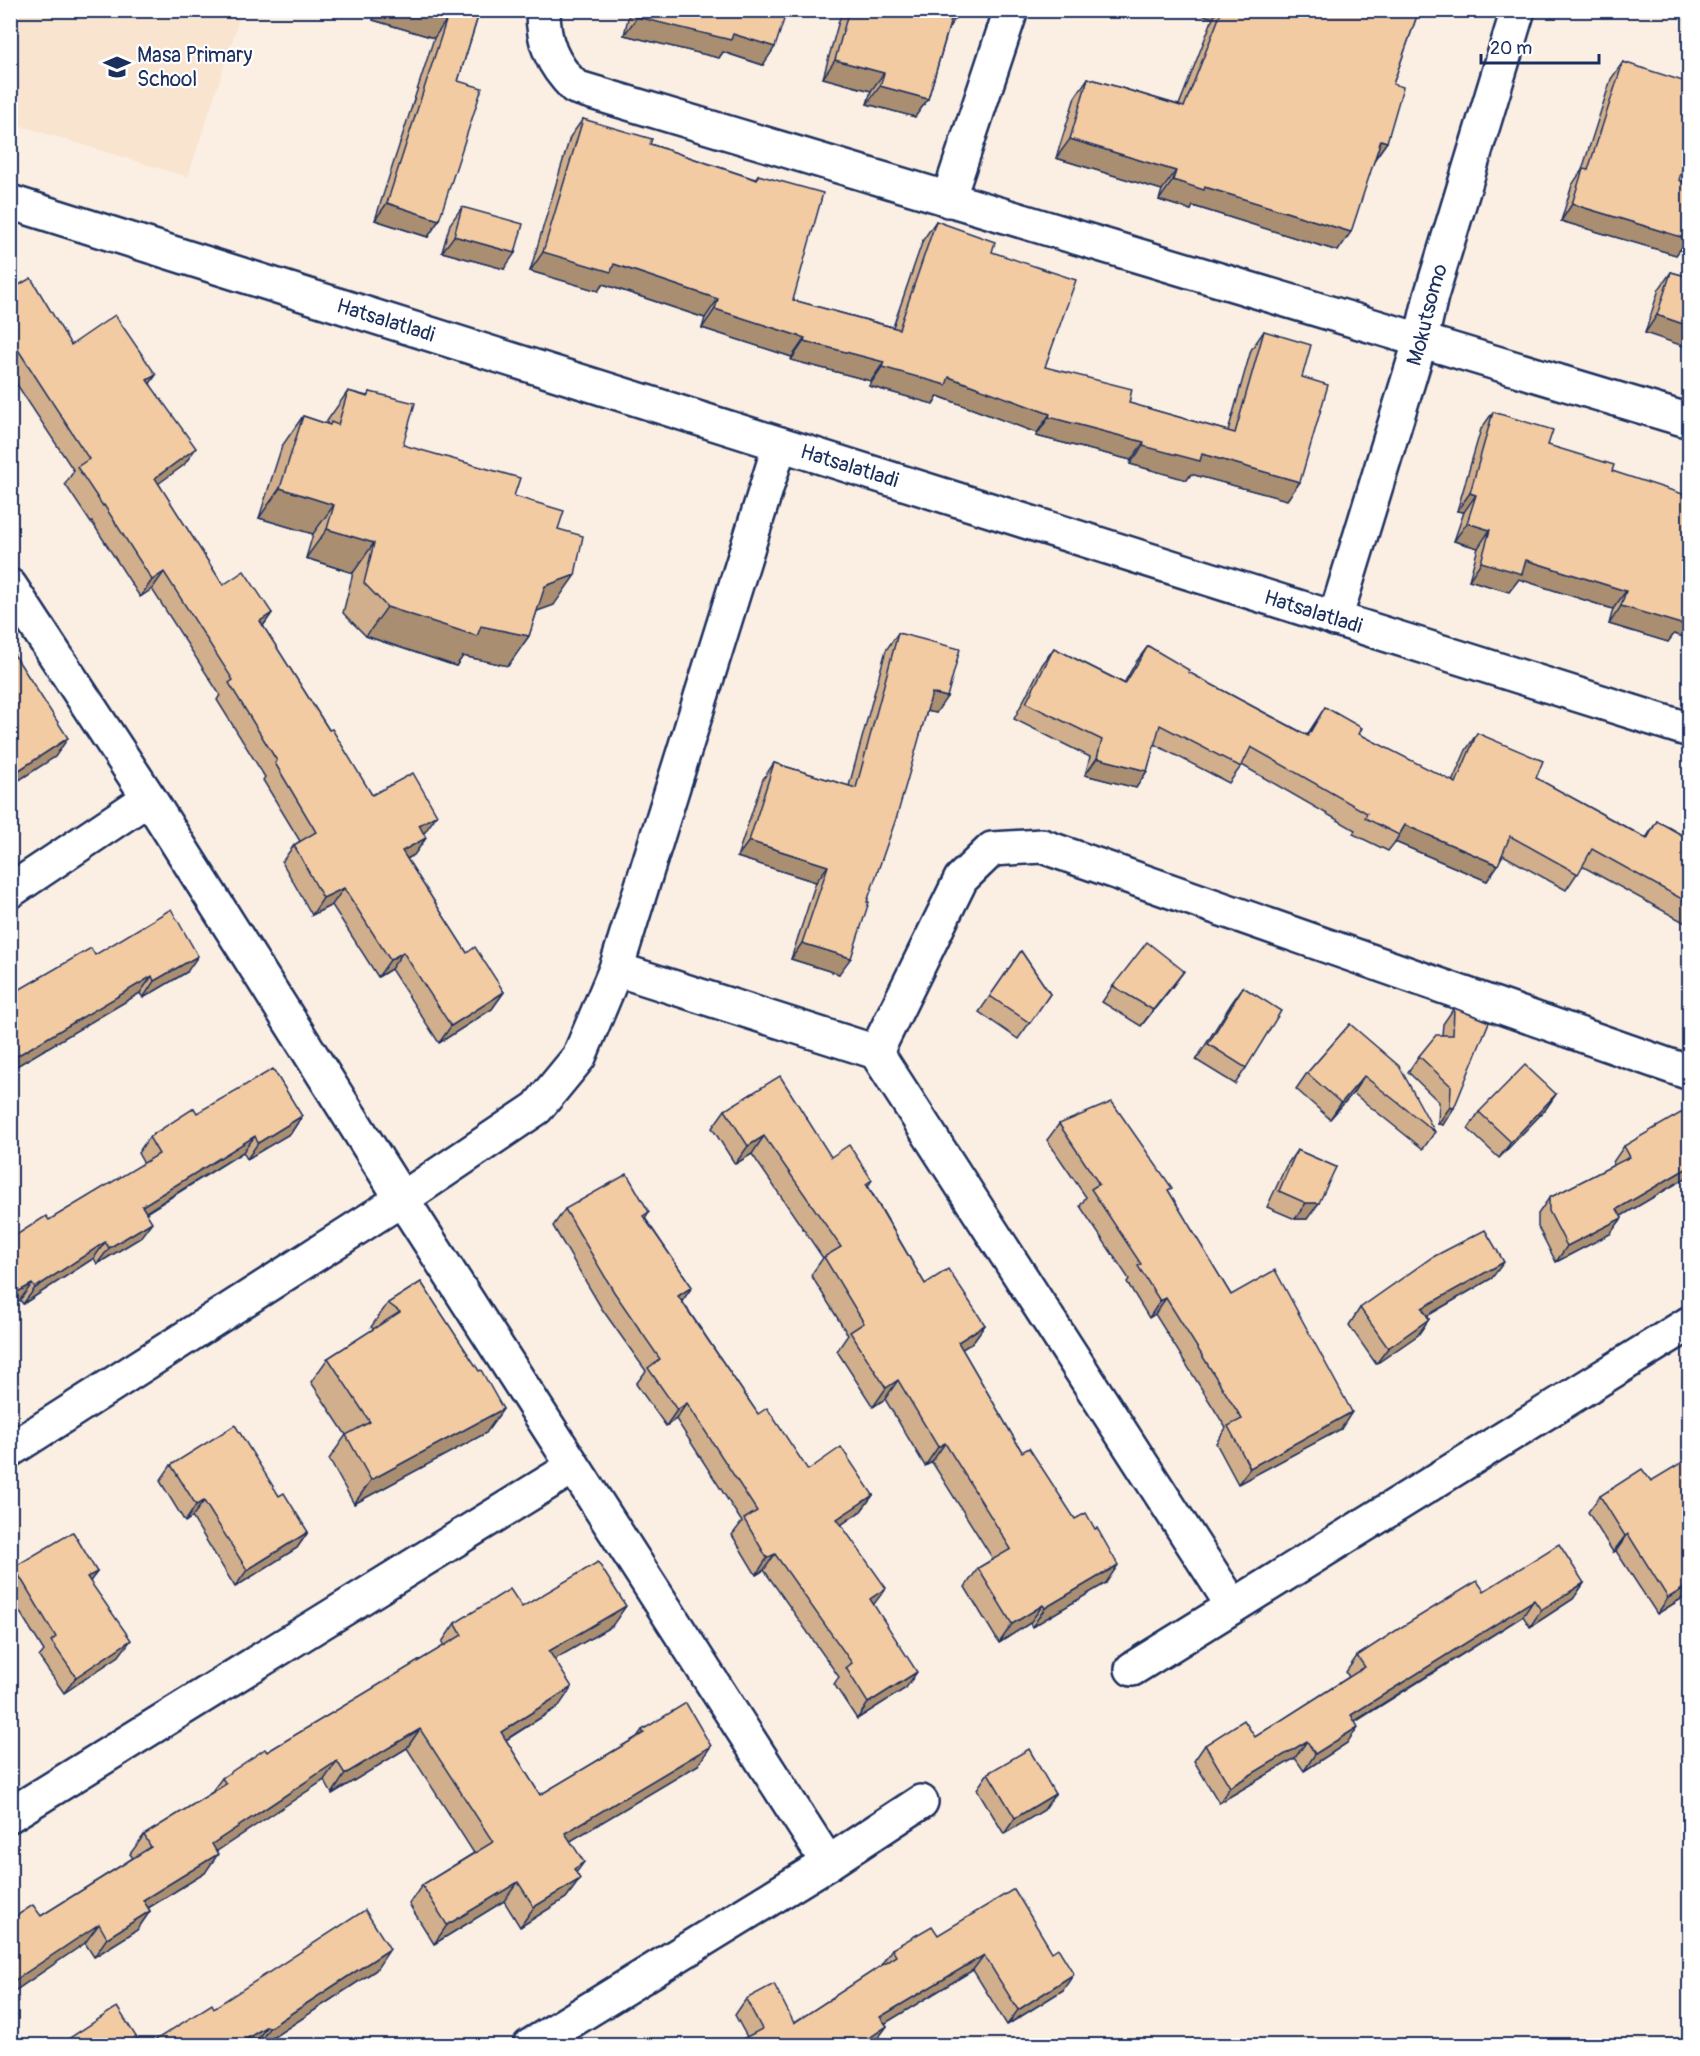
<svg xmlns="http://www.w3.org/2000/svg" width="1700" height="2056" font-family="Pangolin,sans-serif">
<rect width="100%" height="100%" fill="#fbefe3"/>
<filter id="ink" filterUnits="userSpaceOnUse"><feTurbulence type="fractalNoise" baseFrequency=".0167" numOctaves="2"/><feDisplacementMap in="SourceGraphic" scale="12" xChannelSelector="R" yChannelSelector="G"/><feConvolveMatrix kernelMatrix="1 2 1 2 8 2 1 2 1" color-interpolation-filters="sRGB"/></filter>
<g filter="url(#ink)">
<polygon fill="#f9e4d0" points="10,11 242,11 188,177 11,123"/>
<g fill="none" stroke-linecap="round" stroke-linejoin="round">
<defs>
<g id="minor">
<path d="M543,10C543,43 552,64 575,87C946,200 1319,308 1690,421"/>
<polyline points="948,200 1011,10"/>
<polyline points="10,586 149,798 402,1199 828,1863"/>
<path id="s1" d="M1335,619L1421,339L1431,296L1518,10"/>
<polyline points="10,891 149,798"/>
<polyline points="616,969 876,1052 1233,1606"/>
<polyline points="876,1052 961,879 992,849 1042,846 1690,1073"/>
<polyline points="10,1450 402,1199 537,1108 579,1057 616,969 780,444"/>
<polyline points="1132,1669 1690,1323"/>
<polyline points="10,1815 573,1467"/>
<polyline points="530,2046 828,1863 921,1802"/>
</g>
<g id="tertiary">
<path id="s2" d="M10,202L1690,730"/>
</g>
</defs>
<use href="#minor" stroke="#1b2f5e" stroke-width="38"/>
<use href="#tertiary" stroke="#1b2f5e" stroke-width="38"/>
<use href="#minor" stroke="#fff" stroke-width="33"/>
<use href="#tertiary" stroke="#fff" stroke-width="33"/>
</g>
<g fill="#d1af8c" stroke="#1b2f5e" stroke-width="1.5">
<polygon points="363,10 480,10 458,81 439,220 428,237 375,220 434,38 373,20 375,14"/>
<polygon points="630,10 787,10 763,65 723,52 719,58 624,35"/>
<polygon points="842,10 958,10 956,17 949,27 928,99 915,117 867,104 871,91 823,78"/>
<polygon points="1185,10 1419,10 1393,84 1387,142 1375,159 1338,251 1193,206 1191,210 1159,200 1162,190 1056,158 1075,97 1088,78 1179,105 1213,18"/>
<polygon points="1623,62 1679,180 1688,239 1676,255 1561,221 1572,185 1582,170 1611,79"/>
<polygon points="583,119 650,144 755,179 758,175 793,300 893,327 923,240 936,221 992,252 1045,367 1129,403 1228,431 1251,350 1264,331 1302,377 1300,482 1287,500 1191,474 1187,480 1130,464 1131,460 1036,436 1037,433 938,396 933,404 869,386 871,381 791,360 792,357 702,328 705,318 603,284 598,291 530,271 570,137"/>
<polygon points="462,207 504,269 442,252 450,224"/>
<polygon points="1671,272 1689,277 1645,333 1659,289"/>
<polygon points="10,290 71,345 150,383 184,465 158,483 223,585 272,613 263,626 329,730 372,795 425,832 423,833 426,838 414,855 407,859 467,953 504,992 492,1009 439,1043 391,969 378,977 332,905 312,915 282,862 294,845 300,841 263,780 265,777 217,700 220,695 152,589 140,597 92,522 91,523 65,484 74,471 10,374"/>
<polygon points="348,391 367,396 370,392 403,445 514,496 558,529 554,605 537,611 529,636 508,666 463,656 456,666 366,636 343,613 353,573 306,558 313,534 259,518 282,446 303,416 327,424 327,421"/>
<polygon points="1493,412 1548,445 1612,471 1687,503 1674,634 1668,642 1609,624 1613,609 1519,579 1509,592 1469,580 1478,548 1454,541 1464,512 1457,511 1481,429"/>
<polygon points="898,633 936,713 927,711 839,974 791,959 816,882 737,857 763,779 774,763 849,786 886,650"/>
<polygon points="1148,646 1188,672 1307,735 1325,707 1359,734 1452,782 1466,750 1477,733 1536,778 1646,838 1657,821 1689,839 1689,925 1582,866 1566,890 1503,855 1487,881 1395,842 1388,851 1353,834 1355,830 1242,765 1229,783 1154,744 1147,771 1136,788 1085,775 1090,757 1014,719 1042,665 1054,648 1124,683 1136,662"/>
<polygon points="1021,951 1050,994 1018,1039 979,1012"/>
<polygon points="95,955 187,972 143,998 140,993 10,1070 10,995"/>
<polygon points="1184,971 1172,987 1141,1026 1102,1002 1113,986"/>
<polygon points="1243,987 1246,1068 1235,1084 1196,1060 1231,1004"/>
<polygon points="1454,1008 1489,1022 1443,1125 1438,1124 1439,1102 1408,1072 1419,1056 1442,1035 1443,1024"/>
<polygon points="1350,1024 1435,1132 1423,1149 1353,1093 1330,1119 1296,1089 1307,1073"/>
<polygon points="1556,1094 1545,1110 1499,1158 1468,1129 1479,1112"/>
<polygon points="725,1110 831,1157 872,1180 868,1186 925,1284 985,1325 972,1343 962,1349 1022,1452 1106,1583 1032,1627 1030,1623 999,1643 965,1587 978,1568 993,1559 932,1462 925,1466 885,1399 873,1407 837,1351 848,1335 811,1275 823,1258 752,1154 735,1164 712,1128"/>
<polygon points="197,1113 302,1116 291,1133 247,1159 243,1152 146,1213 140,1238 97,1264 94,1258 23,1304 20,1300 49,1220 144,1164 138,1153 149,1137"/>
<polygon points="1689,1121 1689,1176 1621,1216 1622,1218 1610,1234 1556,1262 1538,1227 1538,1214 1549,1198 1614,1165 1613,1162 1624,1146"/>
<polygon points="1059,1124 1169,1192 1231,1295 1341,1429 1238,1484 1216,1443 1226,1428 1155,1314 1149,1318 1127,1282 1129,1279 1080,1206 1086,1197 1047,1140"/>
<polygon points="1297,1150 1336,1167 1307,1219 1295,1219 1267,1207 1286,1166"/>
<polygon points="565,1209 649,1212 645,1218 692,1287 682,1301 758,1414 808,1470 873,1495 861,1511 841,1525 906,1688 857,1719 834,1684 839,1677 764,1570 756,1575 732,1535 742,1522 676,1419 666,1426 636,1384 646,1371 602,1309 553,1226"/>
<polygon points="1492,1278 1427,1316 1429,1319 1418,1335 1376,1364 1349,1325 1360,1308"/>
<polygon points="421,1282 503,1409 486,1433 354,1504 329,1459 346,1435 311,1382 328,1358 374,1329 371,1327 388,1303"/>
<polygon points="171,1465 279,1496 308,1532 297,1548 235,1587 192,1517 185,1522 160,1481"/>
<polygon points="1651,1481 1688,1529 1689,1594 1657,1614 1616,1551 1613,1552 1588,1512 1600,1496"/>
<polygon points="14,1567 97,1572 90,1581 119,1656 64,1693 39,1657 44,1651 10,1596 10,1572"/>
<polygon points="1584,1583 1573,1599 1530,1627 1523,1616 1355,1722 1347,1743 1304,1771 1295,1758 1219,1803 1194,1761 1205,1745 1255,1737 1349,1677 1346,1672 1357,1656 1484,1591"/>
<polygon points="522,1607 612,1626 554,1659 559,1706 506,1740 540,1795 637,1737 642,1730 698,1765 570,1841 576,1873 580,1879 566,1898 520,1927 504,1901 434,1944 409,1904 422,1885 474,1853 407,1748 332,1794 324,1780 216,1851 205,1873 148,1908 150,1911 137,1930 94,1957 85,1943 10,1994 10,1920 41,1916 133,1858 130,1854 144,1835 210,1794 222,1778 267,1752 444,1646 442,1642 455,1623"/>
<polygon points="988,1773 1055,1794 1044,1810 1004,1834 977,1789"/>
<polygon points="938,1935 1063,1990 1007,2025 973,1970 885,2023 887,2026 875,2042 870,2046 734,2046 737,2042 747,2037 735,2015 746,1999 794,2023 881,1966 881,1965 892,1949"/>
<polygon points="376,1970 260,2046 146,2046 214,2008"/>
</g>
<g fill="#aa8e72" stroke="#1b2f5e" stroke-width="1.5">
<polygon points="363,10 377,10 375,14"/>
<polygon points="379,10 409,10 446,21 434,38 373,20"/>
<polygon points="1185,10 1219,10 1213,18"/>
<polygon points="952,16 956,17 944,35"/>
<polygon points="637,17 733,34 775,47 763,65 723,52 719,58 624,35"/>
<polygon points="835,60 884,73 871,91 823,78"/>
<polygon points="880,86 928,99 915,117 867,104"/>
<polygon points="1070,139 1176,171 1162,190 1056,158"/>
<polygon points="1381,140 1387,142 1373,161"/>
<polygon points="1173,180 1205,187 1351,232 1338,251 1193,206 1191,210 1159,200"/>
<polygon points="387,203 439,220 428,237 375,220"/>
<polygon points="1572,204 1688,239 1676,255 1561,221"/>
<polygon points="454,236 515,253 504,269 442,252"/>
<polygon points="543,252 614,264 718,299 705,318 603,284 598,291 530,271"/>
<polygon points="715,309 805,338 792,357 702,328"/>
<polygon points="1657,315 1689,326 1689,348 1645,333"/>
<polygon points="804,341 884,362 871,381 791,360"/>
<polygon points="882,367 949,377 1050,414 1037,433 938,396 933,404 869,386"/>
<polygon points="156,375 144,392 147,380"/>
<polygon points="1049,417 1144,442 1131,460 1036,436"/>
<polygon points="1143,446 1202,454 1300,482 1287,500 1191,474 1187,480 1130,464"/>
<polygon points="196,448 184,465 143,495 155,478"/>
<polygon points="280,488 334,505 313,534 259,518"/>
<polygon points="1470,493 1476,495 1464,512 1457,511"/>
<polygon points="1467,523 1490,530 1478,548 1454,541"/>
<polygon points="327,529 374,543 353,573 306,558"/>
<polygon points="1526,560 1626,591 1613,609 1519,579 1509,592 1469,580 1481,562"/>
<polygon points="164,572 152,589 140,597 152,580"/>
<polygon points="575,575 554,605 524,616 545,586"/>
<polygon points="1621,606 1684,615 1689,617 1689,639 1674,634 1668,642 1609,624"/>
<polygon points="387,607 481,626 529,636 508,666 463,656 456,666 366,636"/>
<polygon points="272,613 260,630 260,621"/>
<polygon points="932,693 947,697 936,713 921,710"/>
<polygon points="68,738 55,757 10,786 10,776"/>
<polygon points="1097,758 1147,771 1136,788 1085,775"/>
<polygon points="437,815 425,832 407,842 419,825"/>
<polygon points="1405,825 1498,865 1487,881 1395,842"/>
<polygon points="426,838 414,855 390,868 402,851"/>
<polygon points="749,841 828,866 816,882 737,857"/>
<polygon points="344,888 332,905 312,915 323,898"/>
<polygon points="802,943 851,958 839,974 791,959"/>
<polygon points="403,952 391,969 378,977 390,960"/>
<polygon points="198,956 187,972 143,998 154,981"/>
<polygon points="1184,971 1172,987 1141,1026 1153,1010"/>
<polygon points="152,976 140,993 10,1070 10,1060"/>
<polygon points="504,992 492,1009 439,1043 451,1026"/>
<polygon points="1364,1076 1353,1093 1330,1119 1341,1103"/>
<polygon points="1556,1094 1545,1110 1499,1158 1511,1142"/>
<polygon points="1450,1107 1454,1108 1443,1125 1438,1124"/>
<polygon points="302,1116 291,1133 247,1159 258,1143"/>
<polygon points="255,1136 243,1152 130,1222 142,1206"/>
<polygon points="764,1136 752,1154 735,1164 748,1146"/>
<polygon points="1689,1167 1689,1176 1606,1225 1617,1209"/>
<polygon points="1306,1203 1319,1203 1307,1219 1295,1219"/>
<polygon points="1622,1218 1610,1234 1556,1262 1567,1246"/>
<polygon points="152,1222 140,1238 97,1264 109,1248"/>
<polygon points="105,1242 94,1258 23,1304 35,1288"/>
<polygon points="1504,1262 1492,1278 1411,1325 1422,1308"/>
<polygon points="32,1284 20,1300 10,1306 10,1296"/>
<polygon points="692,1287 681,1303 678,1296"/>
<polygon points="1166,1298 1155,1314 1149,1318 1160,1301"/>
<polygon points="1429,1319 1418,1335 1376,1364 1388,1348"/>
<polygon points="985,1325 972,1343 945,1360 958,1342"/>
<polygon points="898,1380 885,1399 873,1407 886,1388"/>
<polygon points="687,1403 676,1419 666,1426 677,1410"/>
<polygon points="503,1409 486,1433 354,1504 371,1480"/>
<polygon points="1352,1412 1341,1429 1238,1484 1250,1468"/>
<polygon points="945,1443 932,1462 925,1466 938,1447"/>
<polygon points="873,1495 861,1511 826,1535 837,1519"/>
<polygon points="204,1501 192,1517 185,1522 196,1505"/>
<polygon points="1689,1519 1689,1528 1673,1539 1684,1522"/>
<polygon points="308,1532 297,1548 235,1587 247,1570"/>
<polygon points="1628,1534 1616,1551 1613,1552 1625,1536"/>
<polygon points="775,1554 764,1570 756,1575 767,1558"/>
<polygon points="1118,1565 1106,1583 1032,1627 1045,1608"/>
<polygon points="97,1572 85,1588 87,1577"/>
<polygon points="1584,1583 1573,1599 1530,1627 1541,1610"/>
<polygon points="1689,1585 1689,1594 1657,1614 1668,1598"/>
<polygon points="886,1588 874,1604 858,1615 870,1599"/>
<polygon points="1534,1600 1523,1616 1339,1731 1351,1715"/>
<polygon points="1043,1605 1030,1623 999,1643 1012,1624"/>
<polygon points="626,1606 612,1626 536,1670 549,1651"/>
<polygon points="131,1640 119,1656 64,1693 76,1677"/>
<polygon points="917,1672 906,1688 857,1719 868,1703"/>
<polygon points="572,1687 559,1706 488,1751 501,1732"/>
<polygon points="1358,1727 1347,1743 1304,1771 1315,1754"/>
<polygon points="420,1729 407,1748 332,1794 345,1774"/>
<polygon points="1307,1741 1295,1758 1219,1803 1230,1787"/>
<polygon points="711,1746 698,1765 552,1852 565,1833"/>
<polygon points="337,1761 324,1780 199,1863 212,1844"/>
<polygon points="1055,1794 1044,1810 1004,1834 1015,1818"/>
<polygon points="218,1854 205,1873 130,1919 143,1900"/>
<polygon points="584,1862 570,1881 574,1869"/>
<polygon points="580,1879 566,1898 520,1927 534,1907"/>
<polygon points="518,1882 504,1901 434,1944 447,1925"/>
<polygon points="150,1911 137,1930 94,1957 107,1938"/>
<polygon points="99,1924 85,1943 10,1994 10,1987 15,1980"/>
<polygon points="390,1949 376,1970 260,2046 257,2046 269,2028"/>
<polygon points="984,1955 973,1970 869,2033 880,2017"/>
<polygon points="1074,1974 1063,1990 1007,2025 1018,2010"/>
<polygon points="267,2026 253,2046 235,2046"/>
<polygon points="887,2026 875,2042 870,2046 857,2046"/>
</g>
<g fill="#f3cba3" stroke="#1b2f5e" stroke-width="1.5">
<polygon points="409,10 480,10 458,81 482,88 439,220 387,203 446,21"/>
<polygon points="639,10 787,10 775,47 733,34 731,40 637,17"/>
<polygon points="849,10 958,10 956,17 952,16 928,99 880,86 884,73 835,60"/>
<polygon points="1222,10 1419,10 1393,84 1403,87 1387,142 1381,140 1351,232 1205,187 1204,190 1173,180 1176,171 1070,139 1088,78 1184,107"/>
<polygon points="1623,62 1689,83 1689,148 1679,180 1689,184 1689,232 1688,239 1572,204 1583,169 1588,170"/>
<polygon points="583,119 652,139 650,144 757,180 758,175 823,193 793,300 899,329 936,221 995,242 992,252 1076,280 1045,367 1132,389 1129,403 1235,433 1264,331 1311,345 1302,377 1328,385 1300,482 1202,454 1200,461 1143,446 1144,442 1049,417 1050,414 949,377 946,385 882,367 884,362 804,341 805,338 715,309 718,299 614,264 611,272 543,252"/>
<polygon points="462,207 523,224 515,253 454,236"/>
<polygon points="1671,272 1689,277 1689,326 1657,315"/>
<polygon points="31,278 71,345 115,315 156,375 147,380 196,448 155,478 223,585 244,571 272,613 260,621 329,730 332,729 372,795 413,773 437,815 419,825 426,838 402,851 467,953 475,947 504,992 451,1026 403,952 390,960 344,888 323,898 294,845 316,832 275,763 277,761 229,683 233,680 164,572 152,580 104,505 103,506 77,467 89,459 13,342 10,343 10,290"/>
<polygon points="348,391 368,397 370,392 415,403 403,445 520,478 514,496 564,511 558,529 583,536 575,575 545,586 529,636 481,626 477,636 387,607 364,583 374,543 327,529 334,505 280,488 303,416 330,425 331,422 338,425"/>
<polygon points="1493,412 1553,430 1548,445 1614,465 1612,471 1689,496 1687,503 1689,504 1689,617 1684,615 1681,624 1621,606 1626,591 1526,560 1522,574 1481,562 1490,530 1467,523 1476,495 1470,493"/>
<polygon points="898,633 960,649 947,697 932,693 897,816 867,902 869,902 851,958 802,943 828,866 749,841 774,763 856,788"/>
<polygon points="1148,646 1189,670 1188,672 1308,736 1325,707 1362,728 1359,734 1456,783 1477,733 1543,761 1536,778 1647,839 1657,821 1689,839 1689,903 1592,849 1578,874 1510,836 1498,865 1405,825 1399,835 1365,818 1367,813 1251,747 1241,767 1160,725 1147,771 1097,758 1102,740 1026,703 1054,648 1125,684"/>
<polygon points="10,648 68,738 10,776"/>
<polygon points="171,909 198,956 154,981 152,976 10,1060 10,995 91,948 95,955"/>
<polygon points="1147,942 1184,971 1153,1010 1113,986"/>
<polygon points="1021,951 1050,994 1030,1023 990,996"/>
<polygon points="1243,987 1281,1011 1246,1068 1208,1044"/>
<polygon points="1454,1008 1489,1022 1454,1108 1450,1107 1451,1086 1419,1056 1436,1035 1453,1035"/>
<polygon points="1350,1024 1399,1066 1435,1132 1364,1076 1341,1103 1307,1073"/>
<polygon points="1525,1065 1556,1094 1511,1142 1479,1112"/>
<polygon points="273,1069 302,1116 258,1143 255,1136 142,1206 152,1222 109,1248 105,1242 35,1288 32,1284 10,1296 10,1239 46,1216 49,1220 159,1154 149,1137 194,1108 197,1113"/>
<polygon points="780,1076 831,1157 849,1145 872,1180 866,1184 925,1284 948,1269 985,1325 958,1342 1022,1452 1029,1448 1075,1519 1086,1513 1095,1529 1097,1528 1118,1565 1045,1608 1043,1605 1012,1624 978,1568 1011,1549 945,1443 938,1447 898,1380 886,1388 850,1332 864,1323 824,1257 841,1247 764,1136 748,1146 725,1110"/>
<polygon points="1112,1102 1172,1188 1168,1190 1231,1295 1275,1270 1352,1412 1250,1468 1228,1426 1242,1419 1166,1298 1160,1301 1138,1266 1141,1264 1091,1189 1099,1184 1059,1124"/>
<polygon points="1684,1111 1689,1121 1689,1167 1617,1209 1622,1218 1567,1246 1549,1211 1549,1198 1630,1157 1624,1146"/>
<polygon points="1297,1150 1336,1167 1319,1203 1306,1203 1279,1191"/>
<polygon points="627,1174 649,1212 643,1216 692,1287 678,1296 758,1414 767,1408 808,1470 841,1447 873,1495 837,1519 886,1588 870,1599 917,1672 868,1703 846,1668 852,1663 775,1554 767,1558 744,1519 757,1511 687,1403 677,1410 648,1368 660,1359 614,1292 565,1209"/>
<polygon points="1485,1230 1504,1262 1422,1308 1429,1319 1388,1348 1360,1308 1431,1258"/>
<polygon points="421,1282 479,1371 481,1370 503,1409 371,1480 346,1435 370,1422 328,1358 400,1312 388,1303"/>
<polygon points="235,1425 279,1496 284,1493 308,1532 247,1570 204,1501 196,1505 171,1465"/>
<polygon points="1689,1458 1689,1519 1684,1522 1689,1531 1689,1585 1668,1598 1628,1534 1625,1536 1600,1496 1642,1469 1651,1481"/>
<polygon points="73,1532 97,1572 87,1577 131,1640 76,1677 51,1641 56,1637 14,1567"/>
<polygon points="1559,1544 1584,1583 1541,1610 1534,1600 1351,1715 1358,1727 1315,1754 1307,1741 1230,1787 1205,1745 1244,1720 1255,1737 1365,1667 1357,1656 1400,1628 1477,1581 1484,1591"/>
<polygon points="598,1562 626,1606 549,1651 572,1687 501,1732 540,1795 644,1733 642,1730 686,1703 711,1746 565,1833 584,1862 574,1869 580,1879 534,1907 518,1882 447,1925 422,1885 493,1842 420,1729 345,1774 337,1761 212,1844 218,1854 143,1900 150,1911 107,1938 99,1924 15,1980 10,1973 10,1920 33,1905 41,1916 151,1847 144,1835 226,1784 222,1778 265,1749 267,1752 462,1635 455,1623 510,1589 522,1607"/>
<polygon points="1029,1749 1055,1794 1015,1818 988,1773"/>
<polygon points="1014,1889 1052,1952 1058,1948 1074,1974 1018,2010 984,1955 880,2017 887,2026 857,2046 738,2046 737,2042 762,2029 746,1999 774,1984 794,2023 896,1956 892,1949 932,1926 938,1935"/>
<polygon points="365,1910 390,1949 269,2028 267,2026 235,2046 146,2046 212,2004 214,2008"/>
<polygon points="117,2007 142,2046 63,2046 62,2043"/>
</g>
</g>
<defs>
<symbol id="school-bare" viewBox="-9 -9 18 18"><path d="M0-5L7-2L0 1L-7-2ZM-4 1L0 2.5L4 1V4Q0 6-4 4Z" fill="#1b2f5e" stroke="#fff" stroke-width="2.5" paint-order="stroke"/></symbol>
</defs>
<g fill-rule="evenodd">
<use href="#school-bare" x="98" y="48" width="38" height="38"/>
</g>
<g text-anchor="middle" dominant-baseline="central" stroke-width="4.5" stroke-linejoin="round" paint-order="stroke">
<g font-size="21" fill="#1b2f5e" stroke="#fff" text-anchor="start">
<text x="137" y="55">Masa Primary<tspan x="137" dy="24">School</tspan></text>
</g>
<g font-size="21" fill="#1b2f5e" stroke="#fff">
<text stroke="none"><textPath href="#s1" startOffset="318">Mokutsomo</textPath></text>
<text stroke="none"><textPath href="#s2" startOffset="394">Hatsalatladi</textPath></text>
<text stroke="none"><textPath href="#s2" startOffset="880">Hatsalatladi</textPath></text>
<text stroke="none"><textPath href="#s2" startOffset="1366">Hatsalatladi</textPath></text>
</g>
</g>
<rect width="1700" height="2056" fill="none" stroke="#fff" stroke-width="36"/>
<rect x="18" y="18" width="1664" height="2020" fill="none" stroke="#1b2f5e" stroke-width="2" filter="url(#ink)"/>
<path d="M1481 54v9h118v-9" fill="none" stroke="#1b2f5e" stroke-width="3"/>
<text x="1490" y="54" font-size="18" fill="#1b2f5e" stroke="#ffffff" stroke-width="4.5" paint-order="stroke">20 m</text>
</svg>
